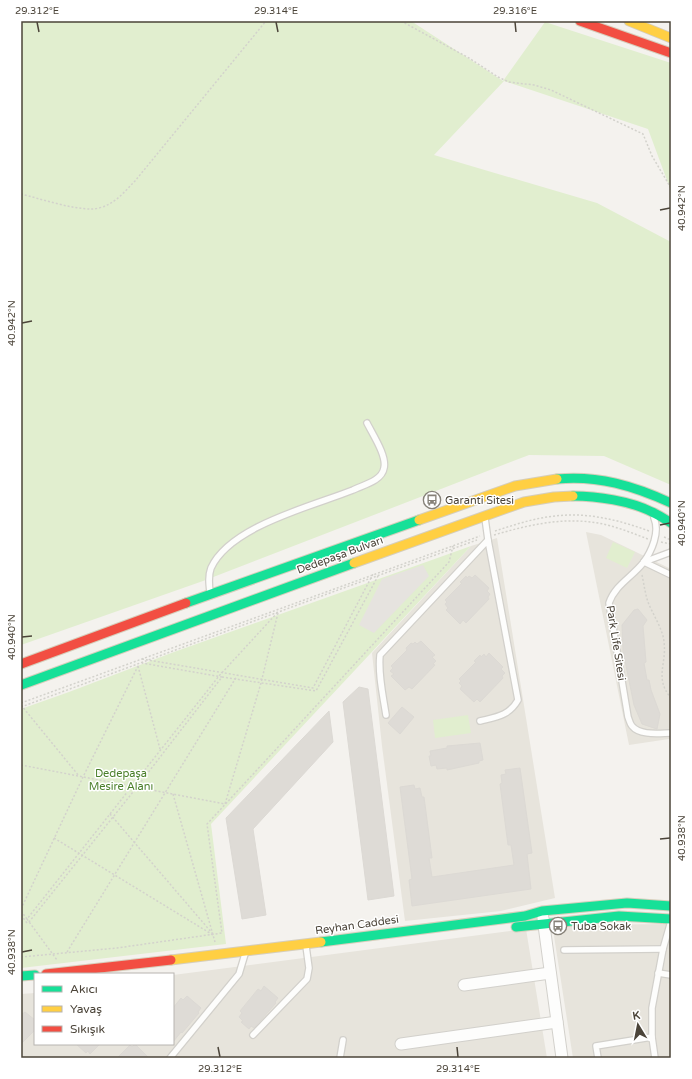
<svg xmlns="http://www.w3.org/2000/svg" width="692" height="1079" font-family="'Varela Round',sans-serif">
<rect width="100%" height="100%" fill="#f4f2ee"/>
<g fill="#e7e4dc">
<polygon points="586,532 601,535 671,569 671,740 669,739 629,745"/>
<polygon points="497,538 555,898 501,911 405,921 382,746 372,653 471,546"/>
<polygon points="671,924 671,1058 573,1058 554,936 556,931 568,925"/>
<polygon points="526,929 547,1058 21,1058 21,994 35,993 35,1044 173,1044 173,975"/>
</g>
<g fill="#e1eecf">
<polygon points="21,21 411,21 503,81 545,22 671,63 671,191 648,129 504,81 434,155 597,203 671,242 671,485 604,456 529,455 203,581 21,645"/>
<polygon points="613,542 635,552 627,568 606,558"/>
<polygon points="471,546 211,824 226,944 21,968 21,709 69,692 174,652"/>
<polygon points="468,715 471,733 435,738 433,720"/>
</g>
<polygon fill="#e6e3df" points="423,565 429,576 374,633 359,625 382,579"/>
<g fill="#dedbd6" stroke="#dcd9d4">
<polygon points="475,575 489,588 487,591 490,594 488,597 489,599 466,623 463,620 460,624 446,610 448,608 445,604 447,602 445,600 462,583 460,582 466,576 467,578 469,576 472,578"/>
<polygon points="638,609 647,620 643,626 646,662 644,663 647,680 649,680 651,690 660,714 657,729 642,724 634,705 623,651 622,625 634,610"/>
<polygon points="421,641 435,655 432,657 436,661 433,664 435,665 412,689 409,687 405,690 391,676 394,674 390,671 393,668 391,666 407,650 406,648 411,643 413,644 415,642 417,644"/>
<polygon points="489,653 503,667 501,669 505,673 502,676 503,678 480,702 477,699 474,702 460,689 462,686 459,683 461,681 459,679 476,662 474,661 480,655 481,657 484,654 486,657"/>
<polygon points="359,687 368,689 394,896 368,900 343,702"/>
<polygon points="402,707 414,717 400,734 388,723"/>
<polygon points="329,711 333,742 253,829 266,915 242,919 226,818"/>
<polygon points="480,743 483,760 479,761 479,763 447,770 447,768 437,769 436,765 431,766 429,756 431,756 430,751 447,748 447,746"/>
<polygon points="520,768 532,853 527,854 531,889 412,906 409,880 412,879 400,787 414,785 415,789 420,788 422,797 424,797 432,858 429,858 432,877 514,865 511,845 508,845 500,784 502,783 501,775 506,774 505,770"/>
<polygon points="264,986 278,998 275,1002 276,1003 254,1028 251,1026 249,1029 241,1022 243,1021 239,1017 242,1013 240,1011 258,989 261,991"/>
<polygon points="187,996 201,1008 198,1012 199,1013 182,1033 181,1032 173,1042 173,1008 181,998 183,1000"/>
<polygon points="25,1012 35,1020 35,1030 21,1044 21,1015"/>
<polygon points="76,1044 100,1044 90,1054 88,1051 86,1053"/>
<polygon points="135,1044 149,1058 117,1058 130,1045 132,1047"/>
</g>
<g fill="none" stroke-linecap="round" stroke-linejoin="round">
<defs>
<g id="lane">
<polyline points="485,518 488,540"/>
<path d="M654,518C660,532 652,551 643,563C632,577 615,585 609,603L628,717C629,719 630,724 632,726C640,736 660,733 671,733"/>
<polyline points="644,562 671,575"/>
<polyline points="644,562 671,552"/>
<path d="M210,592C209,584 208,576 211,568C230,526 313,506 353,490C363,485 382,481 384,468C387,456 373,435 367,423"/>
<path d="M386,715C383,695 378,675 380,655L488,540L518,700C509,716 496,717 480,721"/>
<polyline points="564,950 663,949"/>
<polyline points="658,973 671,975"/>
<polyline points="253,1035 307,979 309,968 306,946"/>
<polyline points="170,1058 239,974 245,954"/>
<polyline points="340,1058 343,1040"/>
<polyline points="598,1058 596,1046 652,1037"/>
<polyline points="655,1058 652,1037 652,1008 663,949 671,921"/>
</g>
<g id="street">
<polyline points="543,918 562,1058"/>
<polyline points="464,985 550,973"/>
<polyline points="401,1044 557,1022"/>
</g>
<g id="fast">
<path d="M557,479C598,475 634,486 671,503"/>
<path d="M573,496C597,496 631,501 652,512C659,515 665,519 671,523"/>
<polyline points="186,603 419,520"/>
<polyline points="21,685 354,563"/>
<polyline points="516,927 619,916 671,919"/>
<polyline points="321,942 525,916 542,911 627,903 671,906"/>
<polyline points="21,976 35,975"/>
</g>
<g id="slow">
<polyline points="629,21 671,38"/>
<polyline points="419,520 515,486 557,479"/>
<polyline points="354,563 524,502 554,497 573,496"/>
<polyline points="171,960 321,942"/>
</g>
<g id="jam">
<polyline points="580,21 671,53"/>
<polyline points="21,664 186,603"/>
<polyline points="46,974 171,960"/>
</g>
</defs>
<use href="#lane" stroke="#d2d0cb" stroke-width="8"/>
<use href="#street" stroke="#d2d0cb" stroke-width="13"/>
<use href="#fast" stroke="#d6cebb" stroke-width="11"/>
<use href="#slow" stroke="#d6cebb" stroke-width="11"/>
<use href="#jam" stroke="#d6cebb" stroke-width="11"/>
<g stroke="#d3d2cc" stroke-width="1.5" stroke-dasharray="2 2" stroke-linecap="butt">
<polyline points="401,21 469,58 498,77 509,82 534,85 551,90 643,134 652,156 671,188"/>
<path d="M21,194C41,199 71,209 91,209C97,209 104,207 109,204C119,199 127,189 135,181L266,21"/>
<path d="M495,531C514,525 534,518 555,516C587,512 619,520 649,531"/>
<path d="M494,535C528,525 562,517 598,523C615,526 632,533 648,539"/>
<polyline points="664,537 671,540"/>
<polyline points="661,542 671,544"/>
<path d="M642,575C644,584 645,593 648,602C653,615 663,629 664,642C667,664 654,678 671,698"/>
<polyline points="142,659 313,688 373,574"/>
<polyline points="138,666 160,749"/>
<polyline points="222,677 316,691 378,576"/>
<polyline points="21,703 480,536"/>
<polyline points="21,705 79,776"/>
<polyline points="21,707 338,590 477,540"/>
<polyline points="21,765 225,804 261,683 278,613"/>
<polyline points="173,794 215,942"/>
<polyline points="110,814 212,933"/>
<polyline points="54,838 213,935"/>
<polyline points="21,909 83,777 139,664"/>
<polyline points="21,911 27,919 219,676 277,613"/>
<polyline points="21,915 27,923 29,922 137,787 222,677 142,663"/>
<polyline points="27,919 57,960"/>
<polyline points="67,952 237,676"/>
<polyline points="21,957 117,948 222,933 207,824 449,562 453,546"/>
</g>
<use href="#lane" stroke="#fdfdfc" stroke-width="5.5"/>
<use href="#street" stroke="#fdfdfc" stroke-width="11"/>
<use href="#fast" stroke="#16e098" stroke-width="9"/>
<use href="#slow" stroke="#ffcf43" stroke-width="9"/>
<use href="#jam" stroke="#f24e42" stroke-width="9"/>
</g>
<path fill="none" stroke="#4b4439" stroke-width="1.5" d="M37,22L39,32M276,22L278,32M515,22L516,32M660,210L670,208M22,323L32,321M660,525L670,523M22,637L32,636M660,839L670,838M22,952L32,950M218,1047L220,1057M457,1047L458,1057"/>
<defs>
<symbol id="bus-ring" viewBox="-11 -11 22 22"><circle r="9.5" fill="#fff" stroke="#868178" stroke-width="1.5"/><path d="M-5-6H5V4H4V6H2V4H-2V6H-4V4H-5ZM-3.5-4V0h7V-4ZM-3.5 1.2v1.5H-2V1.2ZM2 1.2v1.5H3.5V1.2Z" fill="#868178"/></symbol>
</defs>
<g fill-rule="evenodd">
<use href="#bus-ring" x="422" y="490" width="20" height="20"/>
<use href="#bus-ring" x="548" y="916" width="20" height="20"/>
</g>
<g text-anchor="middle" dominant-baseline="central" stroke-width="3" stroke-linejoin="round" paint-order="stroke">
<g font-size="11" fill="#4b4439" stroke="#fff" text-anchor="start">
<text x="445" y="500">Garanti Sitesi</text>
<text x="571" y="926">Tuba Sokak</text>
</g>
<g font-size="11" fill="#4b4439" stroke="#fff">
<text transform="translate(340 555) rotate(-20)">Dedepaşa Bulvarı</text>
<text transform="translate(616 643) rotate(81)">Park Life Sitesi</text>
<text transform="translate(357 925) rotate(-8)">Reyhan Caddesi</text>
</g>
<g font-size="11" fill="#4a7f2a" stroke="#fff">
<text x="121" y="773">Dedepaşa<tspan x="121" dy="13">Mesire Alanı</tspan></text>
</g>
</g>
<rect width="692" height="1079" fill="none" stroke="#ffffff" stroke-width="44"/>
<rect x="34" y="973" width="140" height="72" fill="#ffffff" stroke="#b7b4b0"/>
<rect x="42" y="986" width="20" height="6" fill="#16e098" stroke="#b7b4b0"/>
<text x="70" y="993" font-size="12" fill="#4b4439">Akıcı</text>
<rect x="42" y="1006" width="20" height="6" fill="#ffcf43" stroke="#b7b4b0"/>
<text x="70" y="1013" font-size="12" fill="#4b4439">Yavaş</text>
<rect x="42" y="1026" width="20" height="6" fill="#f24e42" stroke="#b7b4b0"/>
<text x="70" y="1033" font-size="12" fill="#4b4439">Sıkışık</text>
<g transform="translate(638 1025) rotate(350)" stroke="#ffffff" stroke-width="3" paint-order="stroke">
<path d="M0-3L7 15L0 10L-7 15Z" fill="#4b4439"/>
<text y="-6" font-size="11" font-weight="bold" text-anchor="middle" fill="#4b4439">K</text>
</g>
<rect x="22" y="22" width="648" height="1035" fill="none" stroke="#4b4439" stroke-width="1.5"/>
<g font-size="10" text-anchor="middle" fill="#4b4439">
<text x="37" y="14">29.312°E</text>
<text x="276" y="14">29.314°E</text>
<text x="515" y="14">29.316°E</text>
<text transform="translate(681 208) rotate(-90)" y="4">40.942°N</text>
<text transform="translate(11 323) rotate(-90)" y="4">40.942°N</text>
<text transform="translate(681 523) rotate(-90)" y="4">40.940°N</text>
<text transform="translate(11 637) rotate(-90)" y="4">40.940°N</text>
<text transform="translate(681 838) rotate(-90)" y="4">40.938°N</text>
<text transform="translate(11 952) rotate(-90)" y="4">40.938°N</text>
<text x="220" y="1072">29.312°E</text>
<text x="458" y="1072">29.314°E</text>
</g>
</svg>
